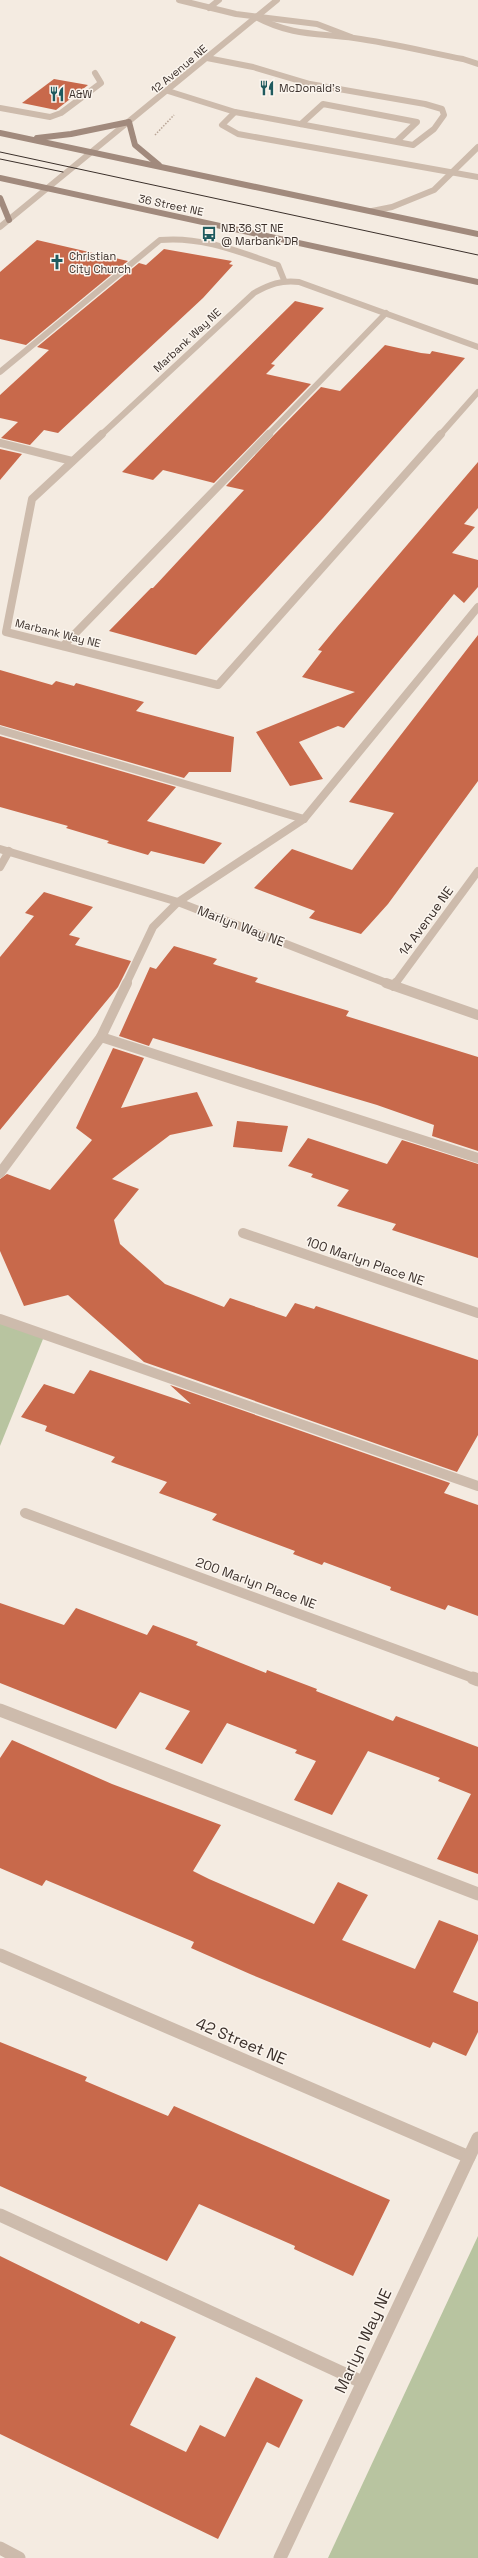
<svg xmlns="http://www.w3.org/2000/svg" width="478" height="2558" font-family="'Space Grotesk',sans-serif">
<rect width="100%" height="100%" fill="#f4ebe1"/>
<g fill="#b8c4a0">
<polygon points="0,1319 45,1334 0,1446"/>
<polygon points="478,2236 478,2558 328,2558"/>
</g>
<g fill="#c8694b">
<polygon points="54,79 88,85 56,110 22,103"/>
<polygon points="37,240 128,261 26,345 0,339 0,272"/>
<polygon points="164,249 232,261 229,264 233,265 203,298 58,433 44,430 30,445 1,438 18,422 0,418 0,395 49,350 37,347 139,263 146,265"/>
<polygon points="295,301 324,308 271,364 275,365 266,374 311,384 214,483 163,470 153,480 122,472"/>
<polygon points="385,345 421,353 430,354 432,351 465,358 323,518 196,655 109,631 151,588 153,588 244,490 226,486 274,435 321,387 340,391"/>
<polygon points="0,449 22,454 0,480"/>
<polygon points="478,462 478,508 464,524 475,527 452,553 478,560 478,587 464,603 454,594 344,728 338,726 299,742 323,779 290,786 256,732 355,692 302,677 322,651 318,650 337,627"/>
<polygon points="478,635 478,781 388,904 361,934 309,918 315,911 254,888 292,849 352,870 394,813 349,802"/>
<polygon points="0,670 52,685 56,681 74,686 76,683 144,702 136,711 234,737 231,772 189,772 184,778 0,725"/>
<polygon points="0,736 176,787 147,821 222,843 204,864 151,851 148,855 107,843 109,841 66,828 68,826 0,807"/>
<polygon points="44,892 93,907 69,935 80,938 75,945 131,961 118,987 0,1130 0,957 34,916 25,913"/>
<polygon points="174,946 217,959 213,964 258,978 255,982 349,1011 346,1016 478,1057 478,1151 432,1136 434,1125 377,1105 153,1038 149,1046 119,1036 150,967 156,969"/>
<polygon points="113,1048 144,1058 121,1108 197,1092 213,1126 170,1135 112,1179 139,1189 114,1220 120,1244 165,1284 224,1307 230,1298 286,1317 295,1303 314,1309 316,1306 478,1360 478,1435 457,1472 144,1362 68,1295 24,1306 0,1251 0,1179 7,1174 50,1190 92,1140 76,1128"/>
<polygon points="237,1121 288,1126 282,1152 233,1147"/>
<polygon points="308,1138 387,1164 402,1140 478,1164 478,1258 392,1230 396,1224 337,1206 349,1190 311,1177 313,1174 288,1166"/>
<polygon points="90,1370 191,1404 170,1385 450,1483 444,1493 478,1505 478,1616 448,1605 445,1610 390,1590 391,1587 324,1562 322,1565 293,1554 295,1551 212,1520 217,1514 159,1493 167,1482 111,1462 115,1457 45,1431 47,1426 21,1417 44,1384 74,1394"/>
<polygon points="0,1603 64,1625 76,1608 147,1635 153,1625 198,1642 196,1645 266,1673 267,1670 317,1689 316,1691 393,1721 396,1716 478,1747 478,1874 437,1859 471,1794 438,1781 440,1778 368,1751 332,1815 294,1800 316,1761 295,1753 297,1750 227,1723 202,1764 165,1749 190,1711 140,1692 116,1729 0,1683"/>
<polygon points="12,1740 112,1784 221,1825 193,1871 209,1879 314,1924 338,1882 368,1895 342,1940 415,1969 439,1920 478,1935 478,1940 453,1992 478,2002 478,2032 466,2056 433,2042 430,2048 250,1974 191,1948 194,1942 46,1880 42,1886 0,1868 0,1758"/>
<polygon points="0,2042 87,2077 85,2081 168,2116 174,2106 390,2200 353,2276 294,2249 295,2246 199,2204 167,2261 0,2186"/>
<polygon points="0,2256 139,2324 141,2321 176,2337 130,2425 186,2452 200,2425 225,2437 256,2377 303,2400 279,2448 267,2442 218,2539 0,2434"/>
</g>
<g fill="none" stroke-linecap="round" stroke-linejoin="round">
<polyline stroke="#b9a596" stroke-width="1.5" stroke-dasharray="1.5 1.5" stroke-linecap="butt" points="155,135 174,115"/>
<g stroke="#cdbbac" stroke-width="6">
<polyline points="179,0 236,14 317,24 351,37"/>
<polyline points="209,8 219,0"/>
<path d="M256,17C292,36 316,33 354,38C391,43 427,52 463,59L478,64"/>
<polyline points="207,58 253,67 310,84 425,104 442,109 444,115 434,129 413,145 235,112"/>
<polyline points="168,91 235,112 222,125 238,134 478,177"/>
<polyline points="0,108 50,117 61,113 101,83 95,73"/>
<polyline points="301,124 323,104 417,122 397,141"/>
<polyline points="372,211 392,207 434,190 478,147"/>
<path d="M0,372L160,240C202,236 239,252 278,265L284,280"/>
<polyline points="268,435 386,313"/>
</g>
<g stroke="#cdbbac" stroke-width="8">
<polyline points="63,646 269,434"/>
<polyline points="0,730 304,819"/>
<polyline points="126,984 153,927 178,902 304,819 478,607"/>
</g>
<g stroke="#cdbbac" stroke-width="10">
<polyline points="101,1037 127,983"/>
<polyline points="0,1173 101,1037 478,1158"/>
<polyline points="0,1319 478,1486"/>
</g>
<g stroke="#cdbbac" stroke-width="13">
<polyline points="0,1710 478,1894"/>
<polyline points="0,2215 362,2382"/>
</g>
<g stroke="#cdbbac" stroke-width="6">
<path d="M101,435L254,293C270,284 281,280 299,282L478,347"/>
<polyline points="440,435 478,392"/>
</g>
<g stroke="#cdbbac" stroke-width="8">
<polyline points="102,434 32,499 6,632 218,685 441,434"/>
<polyline points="0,443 72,461"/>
<polyline points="0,849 178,902 389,984"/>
<polyline points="0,867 9,851"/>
<polyline points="395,984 478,871"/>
</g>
<g stroke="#cdbbac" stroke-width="10">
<polyline points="386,983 478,1015"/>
<polyline points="394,986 396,983"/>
<polyline points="243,1233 478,1313"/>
<polyline points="25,1513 476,1679"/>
</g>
<g stroke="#cdbbac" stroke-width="13">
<polyline points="473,1678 478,1680"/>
<polyline points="0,1955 469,2157"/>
<polyline points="0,2548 19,2558"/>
<polyline points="280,2558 478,2138"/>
</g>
<polyline stroke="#cdbbac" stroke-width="6" points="0,227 277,0"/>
<g stroke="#a18a7d" stroke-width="6">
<polyline points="0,133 478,234"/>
<polyline points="37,138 71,134 129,122 135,145 159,165"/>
<polyline points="0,178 478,282"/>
<polyline points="0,198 9,220"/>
</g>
<g stroke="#3b302b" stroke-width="1">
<polyline points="0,152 478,255"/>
<polyline points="0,159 63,172"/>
</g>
</g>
<defs>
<symbol id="restaurant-bare" viewBox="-9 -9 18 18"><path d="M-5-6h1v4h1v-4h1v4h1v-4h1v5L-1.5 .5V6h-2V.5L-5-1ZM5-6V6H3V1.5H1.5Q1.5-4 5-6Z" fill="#1f5a5e" stroke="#fbf5ee" stroke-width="2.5" paint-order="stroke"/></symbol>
<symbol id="bus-bare" viewBox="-9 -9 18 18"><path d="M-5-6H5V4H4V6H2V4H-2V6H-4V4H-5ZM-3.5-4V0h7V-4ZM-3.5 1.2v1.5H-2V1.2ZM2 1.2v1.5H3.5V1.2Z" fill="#1f5a5e" stroke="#fbf5ee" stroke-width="2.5" paint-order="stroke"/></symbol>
<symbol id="church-bare" viewBox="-9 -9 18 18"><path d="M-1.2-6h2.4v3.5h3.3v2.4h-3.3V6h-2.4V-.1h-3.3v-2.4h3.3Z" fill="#1f5a5e" stroke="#fbf5ee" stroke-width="2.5" paint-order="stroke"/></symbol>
</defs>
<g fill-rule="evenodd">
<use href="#restaurant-bare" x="256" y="77" width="22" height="22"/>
<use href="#restaurant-bare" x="46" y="83" width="22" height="22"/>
<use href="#bus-bare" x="198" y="223" width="22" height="22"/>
<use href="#church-bare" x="46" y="251" width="22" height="22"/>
</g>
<g text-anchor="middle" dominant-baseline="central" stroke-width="3" stroke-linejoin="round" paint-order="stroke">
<g font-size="11" fill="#3b302b" stroke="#fbf5ee">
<text transform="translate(179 69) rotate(-40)">12 Avenue NE</text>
<text transform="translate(171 205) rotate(12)">36 Street NE</text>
<text transform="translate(187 340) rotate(-43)">Marbank Way NE</text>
<text transform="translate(58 633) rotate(14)">Marbank Way NE</text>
</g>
<g font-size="11" fill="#3b302b" stroke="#fbf5ee" text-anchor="start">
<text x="279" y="88">McDonald's</text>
<text x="69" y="94">A&amp;W</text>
<text x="221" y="228">NB 36 ST NE<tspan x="221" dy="13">@ Marbank DR</tspan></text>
<text x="69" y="256">Christian<tspan x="69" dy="13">City Church</tspan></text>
</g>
<g font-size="13" fill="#3b302b" stroke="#fbf5ee">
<text transform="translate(426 921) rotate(-54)">14 Avenue NE</text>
<text transform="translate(241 926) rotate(21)">Marlyn Way NE</text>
<text transform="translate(365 1261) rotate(19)">100 Marlyn Place NE</text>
<text transform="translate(256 1583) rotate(20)">200 Marlyn Place NE</text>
</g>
<g font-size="16" fill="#3b302b" stroke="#fbf5ee">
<text transform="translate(241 2041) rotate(23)">42 Street NE</text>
<text transform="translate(363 2341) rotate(-65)">Marlyn Way NE</text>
</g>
</g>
</svg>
